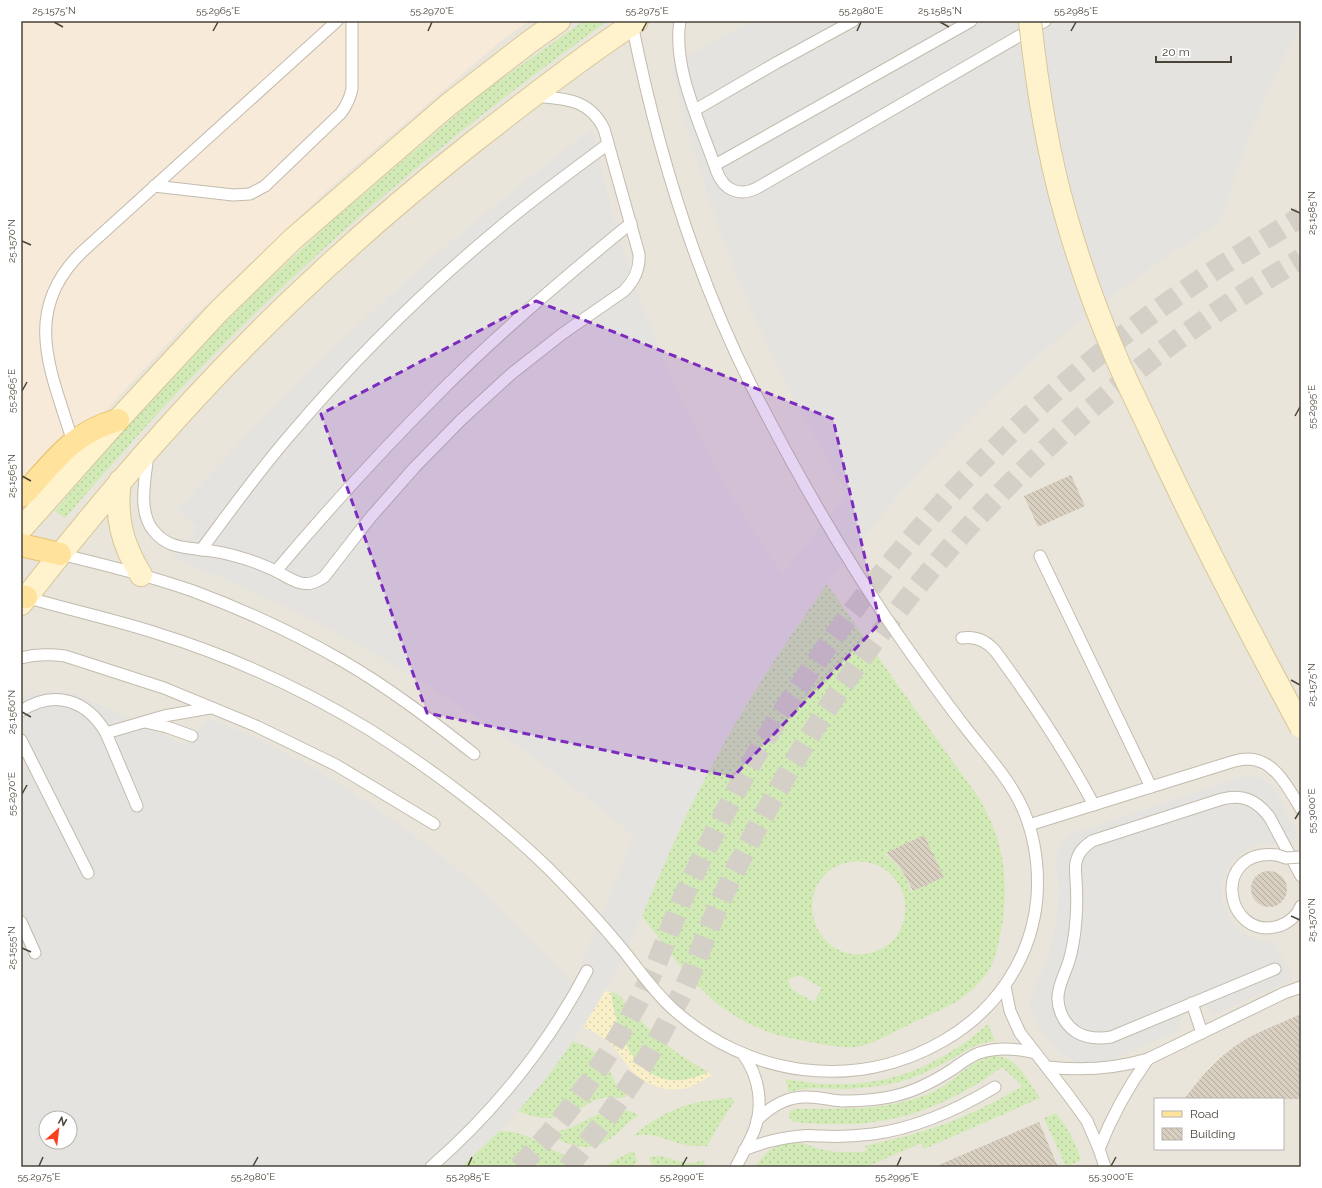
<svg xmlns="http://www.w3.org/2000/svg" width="1322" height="1188" font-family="Raleway,sans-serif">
<defs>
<pattern id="grass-dots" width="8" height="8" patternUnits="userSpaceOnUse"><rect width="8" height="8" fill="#d2eab5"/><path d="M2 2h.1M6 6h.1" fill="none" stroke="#b6ca9c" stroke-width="1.8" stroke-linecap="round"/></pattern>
<pattern id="sand-dots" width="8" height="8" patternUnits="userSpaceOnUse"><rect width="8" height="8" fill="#f9efc9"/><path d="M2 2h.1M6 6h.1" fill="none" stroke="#d7cead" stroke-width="1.8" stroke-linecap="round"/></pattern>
<pattern id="building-back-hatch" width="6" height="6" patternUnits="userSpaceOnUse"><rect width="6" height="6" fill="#d8cfc1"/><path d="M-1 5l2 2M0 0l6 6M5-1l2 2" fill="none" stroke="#b1aa9e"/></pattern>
</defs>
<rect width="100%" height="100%" fill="#f6f3ec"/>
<path fill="#eae5da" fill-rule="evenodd" d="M21,21H1301V1167H21ZM1155,1099H1283V1149H1155ZM46,1118H70V1142H46Z"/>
<polygon fill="#f7ead8" points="21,21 529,21 502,40 332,186 185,325 57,463 21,508"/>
<g fill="url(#grass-dots)" fill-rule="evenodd">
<path d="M584,21H608C461,125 322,242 197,372C151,419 108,469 65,518L55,511L121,432L189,359L259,289L331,222L481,94Z"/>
<path d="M827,584L892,677L979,798C986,811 992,823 997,837C1007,870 1007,903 1000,936C998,947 995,959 990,968C981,983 970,993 956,1002C936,1012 917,1021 898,1030C885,1036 871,1045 856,1047C841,1048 825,1045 811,1042C722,1029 692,982 642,916C656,883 670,849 686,816C725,734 774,658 827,584ZM924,835L943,877L911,892C906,873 899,866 884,854ZM857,861C866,862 875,863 883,868C907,883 912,915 896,937C888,947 877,952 865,954C817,961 793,897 831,869C839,864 848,862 857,861ZM799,975L822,988L814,1002L791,989L788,980Z"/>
<path d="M611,992C622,994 624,1002 631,1010C653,1036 679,1056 708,1072C646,1102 617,1045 611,992Z"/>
<path d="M988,1024L995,1041C974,1043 965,1052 948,1061C931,1070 913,1079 894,1083C876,1087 856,1089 837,1089C818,1088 807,1087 788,1092L786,1079C864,1094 928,1077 988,1024Z"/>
<path d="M573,1041L589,1048L596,1053L607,1066L616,1084L626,1094V1097C616,1099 609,1096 598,1099C589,1102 582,1109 573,1113C555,1121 536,1119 518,1111L547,1077Z"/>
<path d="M992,1056C998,1056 1004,1057 1010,1060C1022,1068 1032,1087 1040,1098L924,1149L921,1143L866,1167H756C764,1150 781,1140 801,1143C809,1145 816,1149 825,1150C839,1153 853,1153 867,1151L865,1146C892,1140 919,1133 945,1124C972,1114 998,1100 1023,1086L1002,1067C950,1105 897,1126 832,1124C819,1124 805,1124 792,1121L788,1115L791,1110L795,1109C844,1108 889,1112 935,1091C955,1081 970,1061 992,1056Z"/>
<path d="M729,1098H732L734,1102L719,1125L707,1146C699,1146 690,1146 682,1144C662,1139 655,1132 633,1136C664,1110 689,1101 729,1098Z"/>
<path d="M618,1110L629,1111L639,1115C627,1122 619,1133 608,1140C586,1155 564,1143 544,1132H553L571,1128L598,1114L608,1111Z"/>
<path d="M1056,1113C1067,1128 1076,1142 1081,1160L1066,1167L1044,1118Z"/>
<path d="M499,1131C525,1131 533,1141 555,1151C562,1155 571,1157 579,1159L580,1161V1164L577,1167H461Z"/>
<polygon points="633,1151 638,1161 636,1163 634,1167 605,1167 615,1160"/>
<path d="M661,1156C678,1160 686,1167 704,1160L705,1166L653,1167L649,1157Z"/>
</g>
<path fill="url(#sand-dots)" d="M605,991L611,992C617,1045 646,1102 708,1072L712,1075C704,1080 697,1085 688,1088C668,1093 645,1086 632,1071C627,1066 623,1059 619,1054C610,1041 597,1033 583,1027Z"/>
<g fill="#e5e3e0" fill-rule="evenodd">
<path d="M750,21H1301V26L1286,54L1266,95L1249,136L1234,178L1222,221L1160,261L1100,305L1042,352L987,402L935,454L886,510L827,584L796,627L756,688L719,752L685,817L624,956L605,991L583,1027L547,1077L518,1111L499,1131L461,1167H21V699L26,695L39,692L59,691L82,696L185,745L209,718L260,740L310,766L357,795L403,827L448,861L490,898L573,983L634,836L581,793L527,752L471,713L414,677L356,643L296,612L234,583L172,557L197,527L177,510L244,438L309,371L377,307L447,245L519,186L592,128L606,188L622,247L642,304L664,361L689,416L718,471L748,523L782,574L847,493L818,443L790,392L765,340L741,287L720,232L702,177L685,122L671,66ZM46,1118H70V1142H46Z"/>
<polygon points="1252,776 1261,778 1270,783 1276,791 1298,837 1282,844 1270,843 1258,844 1247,849 1237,856 1229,865 1224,876 1222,888 1222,900 1225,912 1232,922 1240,931 1251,937 1262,941 1274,941 1293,979 1212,1016 1206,1006 1182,1015 1176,1032 1109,1061 1099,1065 1089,1065 1079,1063 1069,1059 1060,1053 1041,1031 1035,1022 1032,1012 1030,1002 1032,992 1044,967 1050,948 1055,928 1058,908 1059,888 1056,858 1058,849 1063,841 1070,836 1078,832 1242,777"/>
</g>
<g fill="url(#building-back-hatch)">
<polygon points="1071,475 1085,506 1038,527 1024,496"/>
<polygon points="924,835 944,877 913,891 904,874 899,866 886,853"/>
<circle cx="1269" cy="889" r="18"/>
<polygon points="1301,1014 1301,1099 1184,1099 1204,1074 1219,1059 1235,1046 1253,1035"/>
<polygon points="1039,1122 1058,1167 934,1167"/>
</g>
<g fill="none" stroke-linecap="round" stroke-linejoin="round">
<g stroke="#d4d0c8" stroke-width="21" stroke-dasharray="21 10" stroke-linecap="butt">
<path d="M519,1167C563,1122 600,1070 631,1015C640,999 648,982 656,965C665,943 673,922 682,900C702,856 724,813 747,771C765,738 786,706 807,675C910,523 1042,387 1194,284C1229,260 1265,239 1301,217"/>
<path d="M568,1167C603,1124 637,1079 663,1030C671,1014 680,998 687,982C697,960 705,938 714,916C733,872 756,829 779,788C902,570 1085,384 1301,259"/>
</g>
<defs>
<g id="lane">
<path d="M680,21C672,69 702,127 717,172C724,190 739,197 757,188L1045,21"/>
<polyline points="695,110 776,63 853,21"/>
<polyline points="715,165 971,21"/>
<path d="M154,186L233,195L250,194L265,186L341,113C347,105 350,98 352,89V21"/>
<path d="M73,442C51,371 20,311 83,251L337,21"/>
<path d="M148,453C146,477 137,510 153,530C167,548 183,547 203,550C216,551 229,554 242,558C253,561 265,566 276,571C284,575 292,581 301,583C310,585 316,582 324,577L370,518L414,468L461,420L510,375L562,334L624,291C635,280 640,269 639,254L604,129C589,98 564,99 534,96"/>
<path d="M201,550C230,511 258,472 290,435C352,362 420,294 493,233C530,201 569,173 608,144"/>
<path d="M60,554C105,565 150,576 193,591C244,610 294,633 341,660C388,687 431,720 474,754"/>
<polyline points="1040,556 1151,787"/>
<path d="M276,571C329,508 385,447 443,389C502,330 566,276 631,223"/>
<path d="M26,597C69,610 113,619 156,633C230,656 303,689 370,730C433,770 493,815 547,867C573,893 599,921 623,950C639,970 654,992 673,1009C748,1077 855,1092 943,1041C996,1011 1032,958 1037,897C1039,867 1035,837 1023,809C1009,778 985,753 965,727C944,700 925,673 905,645C847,563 797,475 751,385C694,271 657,149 632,24"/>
<path d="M962,638C976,636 987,641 996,652C1032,701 1065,751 1094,805"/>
<path d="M21,658C36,654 49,654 65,656L164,688L256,726L336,765L434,824"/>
<path d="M21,711C54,689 87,700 106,733L137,806"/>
<polyline points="145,722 167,727 192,736"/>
<polyline points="106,733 164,716 210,708"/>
<polyline points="21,740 88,873"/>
<path d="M1029,825L1228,763C1234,761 1242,759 1249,759C1275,760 1289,789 1301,809"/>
<path d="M1277,855C1209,848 1225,942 1279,926C1288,923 1297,916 1301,906"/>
<polyline points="21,922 35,953"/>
<path d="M1275,969L1111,1037C1099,1039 1088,1039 1076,1032C1063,1023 1055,1006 1059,990C1061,980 1066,971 1069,961C1073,948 1075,933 1076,919C1077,906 1077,893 1076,880C1076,873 1074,866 1077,859C1079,851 1085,846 1092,841L1222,799C1243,794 1257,800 1270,818L1301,876"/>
<polyline points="1005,986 1010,1011 1020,1033 1069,1096 1087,1121 1099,1149 1105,1167"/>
<polyline points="1192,1003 1202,1033"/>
<path d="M1047,1067C1082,1071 1114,1069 1148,1059L1284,993L1301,987"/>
<path d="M757,1120C771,1106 788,1096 808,1097C819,1097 830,1100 841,1101C860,1101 880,1100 898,1095C918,1090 936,1080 953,1069C961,1063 969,1057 979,1053C998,1047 1016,1048 1035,1053"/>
<path d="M1099,1149C1112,1116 1128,1087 1148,1059"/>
<path d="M744,1150C763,1142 780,1138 800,1136C807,1135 814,1136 821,1136C839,1137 856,1136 873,1134C917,1128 957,1110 995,1087"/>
<path d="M431,1167C494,1112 548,1045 587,971"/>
<path d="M736,1167C742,1155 749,1143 754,1131C764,1105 759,1076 743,1054"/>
</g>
<g id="secondary">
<path d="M120,481C115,517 122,544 141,575"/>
<polyline points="21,529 118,420 218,312 293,239 448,105 528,43 559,21"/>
<path d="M21,604C76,533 134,464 195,398C280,306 374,221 472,143C526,101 580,59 637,21"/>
</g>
<g id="primary">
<path d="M21,496L28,490C55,459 76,431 118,420"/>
<polyline points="21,545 60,554"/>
<polyline points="21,596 26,597"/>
</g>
</defs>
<use href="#lane" stroke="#c2bbae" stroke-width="13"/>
<use href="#secondary" stroke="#d6c79b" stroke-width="24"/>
<use href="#primary" stroke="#e6c16a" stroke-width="24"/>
<use href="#lane" stroke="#fff" stroke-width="11"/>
<use href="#secondary" stroke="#fff3cd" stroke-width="22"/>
<use href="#primary" stroke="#ffe39c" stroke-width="22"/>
<defs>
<polyline id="lane-bridge" points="1277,855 1286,858 1301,857"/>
<path id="secondary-bridge" d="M1030,21C1037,86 1047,150 1065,213C1079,262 1096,311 1116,357C1127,383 1140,408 1152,434C1198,533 1249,631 1301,727"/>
</defs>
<use href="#lane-bridge" stroke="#c2bbae" stroke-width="13" stroke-linecap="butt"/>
<use href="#secondary-bridge" stroke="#d6c79b" stroke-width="24" stroke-linecap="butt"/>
<use href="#lane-bridge" stroke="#fff" stroke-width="11"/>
<use href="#secondary-bridge" stroke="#fff3cd" stroke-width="22"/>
</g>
<path fill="#7b2cbf" fill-opacity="0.2" stroke="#7b2cbf" stroke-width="3" stroke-dasharray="8 5" stroke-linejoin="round" d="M536,301L833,419L880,623L733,777L427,713L321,414Z"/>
<path fill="none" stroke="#4b4439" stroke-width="1.5" d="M54,22L63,27M940,22L949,27M213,31L218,22M428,31L432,22M642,31L647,22M857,31L861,22M1071,31L1076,22M1291,209L1300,213M22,241L31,245M22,391L27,382M1295,416L1300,407M22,476L31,481M1291,680L1300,685M22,712L31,717M22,794L27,785M1295,819L1300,811M1291,916L1300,920M22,948L31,952M39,1166L43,1157M253,1166L258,1157M468,1166L472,1157M682,1166L687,1157M897,1166L901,1157M1111,1166L1116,1157"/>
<rect width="1322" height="1188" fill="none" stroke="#ffffff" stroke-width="44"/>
<rect x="1154" y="1098" width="130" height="52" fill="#ffffff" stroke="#b7b4b0"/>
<rect x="1162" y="1111" width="20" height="6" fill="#ffe39c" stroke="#b7b4b0"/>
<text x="1190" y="1118" font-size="12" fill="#4b4439">Road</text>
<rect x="1162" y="1128" width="20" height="12" fill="url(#building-back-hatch)" stroke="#b7b4b0"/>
<text x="1190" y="1138" font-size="12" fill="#4b4439">Building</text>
<g transform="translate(58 1130) rotate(28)"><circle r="19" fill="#ffffff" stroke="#b7b4b0"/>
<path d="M0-3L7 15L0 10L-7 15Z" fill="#fc3f1d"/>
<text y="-6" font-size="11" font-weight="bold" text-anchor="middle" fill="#4b4439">N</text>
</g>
<path d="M1156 56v6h75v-6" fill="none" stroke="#4b4439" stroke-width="2"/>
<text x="1162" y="56" font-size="12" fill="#4b4439" stroke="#ffffff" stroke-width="3" paint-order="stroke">20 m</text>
<rect x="22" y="22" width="1278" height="1144" fill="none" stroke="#4b4439" stroke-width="1.5"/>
<g font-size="10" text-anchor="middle" fill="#4b4439">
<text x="54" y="14">25.1575°N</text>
<text x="218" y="14">55.2965°E</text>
<text x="432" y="14">55.2970°E</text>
<text x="647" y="14">55.2975°E</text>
<text x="861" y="14">55.2980°E</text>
<text x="940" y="14">25.1585°N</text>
<text x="1076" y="14">55.2985°E</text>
<text transform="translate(1311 213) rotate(-90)" y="4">25.1585°N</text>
<text transform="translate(11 241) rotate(-90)" y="4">25.1570°N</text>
<text transform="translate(11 391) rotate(-90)" y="4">55.2965°E</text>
<text transform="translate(1311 407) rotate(-90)" y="4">55.2995°E</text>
<text transform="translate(11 476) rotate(-90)" y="4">25.1565°N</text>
<text transform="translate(1311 685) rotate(-90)" y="4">25.1575°N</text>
<text transform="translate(11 712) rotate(-90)" y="4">25.1560°N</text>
<text transform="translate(11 794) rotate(-90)" y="4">55.2970°E</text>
<text transform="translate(1311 811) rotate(-90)" y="4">55.3000°E</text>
<text transform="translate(1311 920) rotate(-90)" y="4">25.1570°N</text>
<text transform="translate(11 948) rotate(-90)" y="4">25.1555°N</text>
<text x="39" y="1180">55.2975°E</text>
<text x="253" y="1180">55.2980°E</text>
<text x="468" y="1180">55.2985°E</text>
<text x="682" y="1180">55.2990°E</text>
<text x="897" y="1180">55.2995°E</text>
<text x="1111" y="1180">55.3000°E</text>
</g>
</svg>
